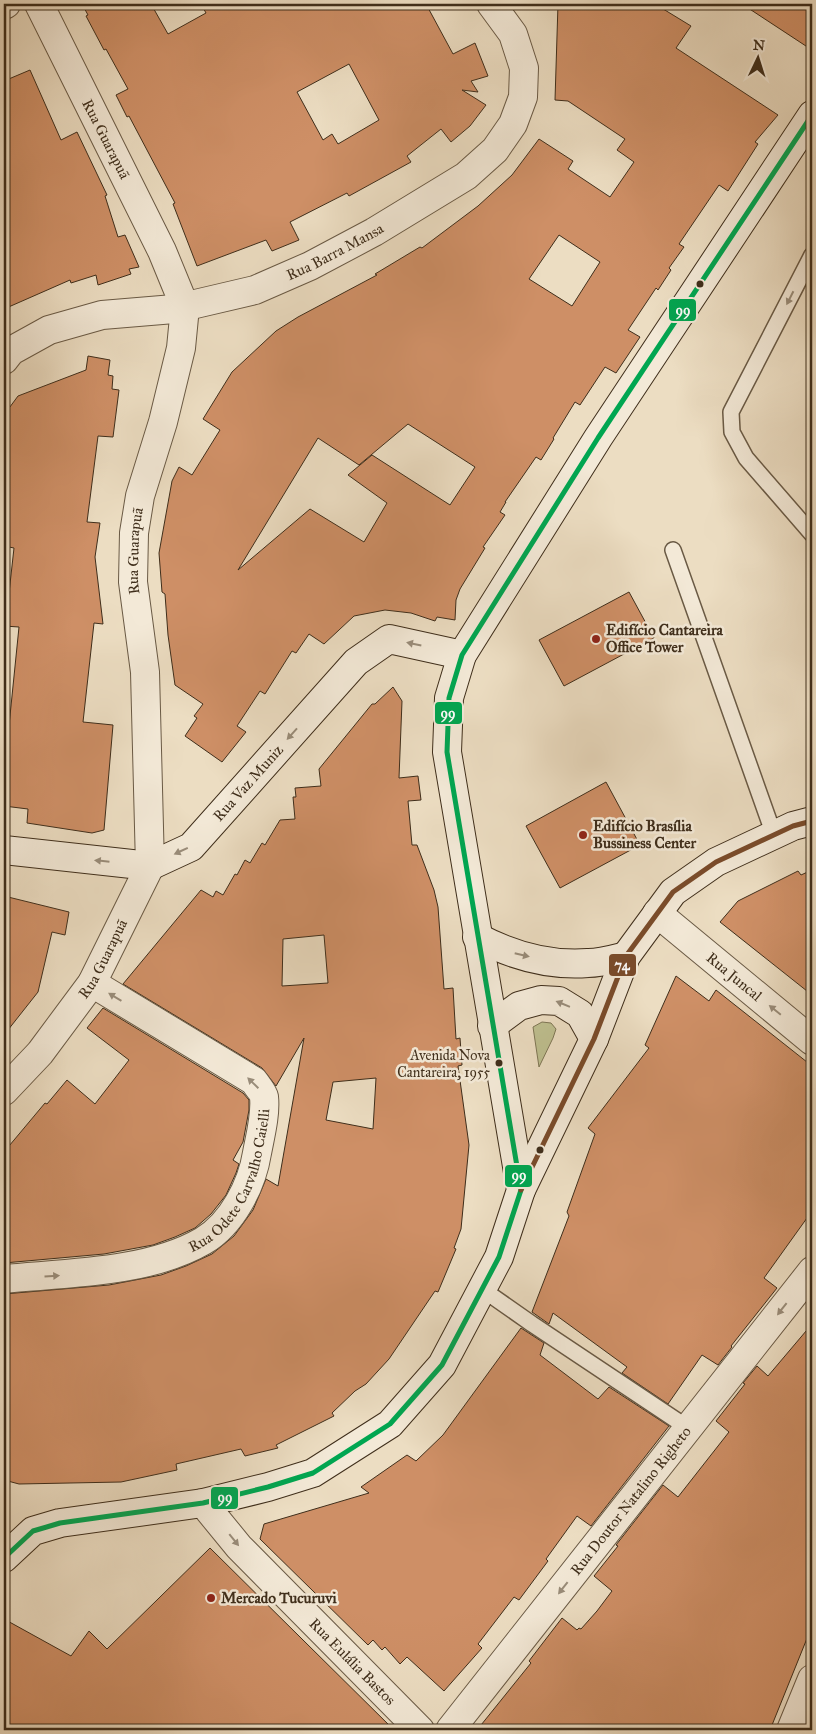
<svg xmlns="http://www.w3.org/2000/svg" width="816" height="1734" font-family="'IM FELL Great Primer',serif">
<rect width="100%" height="100%" fill="#ecddc2"/>
<filter id="stains"><feTurbulence type="fractalNoise" baseFrequency=".004" numOctaves="4"/><feColorMatrix values="0 0 0 0 .2 0 0 0 0 .09 0 0 0 0 .02 0 0 0 .5 -.17"/></filter>
<radialGradient id="worn" r=".72"><stop offset=".6" stop-color="#630" stop-opacity="0"/><stop offset="1" stop-color="#630" stop-opacity=".3"/></radialGradient>
<polygon fill="#bebf8f" stroke="#7e7655" points="542,1022 551,1023 556,1029 553,1038 539,1067 533,1027"/>
<g fill="#ce8f66" stroke="#3f2e1b" fill-rule="evenodd">
<path d="M82,4H151L168,34L206,13L201,4H426L453,54L475,43L488,76L471,81L478,92L462,90L486,105L470,126L451,142L441,129L407,156L411,162L349,196L347,193L290,222L299,240L272,251L266,240L197,266L173,204L175,203L129,116L127,117L116,95L128,89L106,49L104,50L86,16L88,15ZM349,64L379,120L338,144L332,134L323,140L297,92Z"/>
<path d="M558,4H655L691,26L676,48L778,115L755,142L758,144L728,191L719,185L679,244L684,247L669,268L671,270L658,290L656,288L628,330L640,337L616,373L605,367L580,405L575,402L553,438L554,439L541,460L536,457L505,502H506L500,512L505,515L483,547L485,548L460,589L456,600L455,620L437,617L435,621L411,613L385,610L354,616L324,644L309,634L296,653L292,651L265,694L260,691L237,726L246,732L222,762L185,736L197,718L194,716L203,704L175,685L168,635L165,594L162,592L159,553L172,481L179,467L192,475L220,430L203,419L232,372L276,331L298,317L377,275L375,274L420,247L422,248L478,206L512,175L539,139L573,161L568,169L610,197L634,162L617,150L625,139L568,101L555,100ZM559,235L600,262L572,306L529,279ZM408,424L475,467L450,505L372,455L348,475L387,503L364,542L310,509L238,570L318,438L359,465Z"/>
<polygon points="742,4 812,4 812,50"/>
<polygon points="30,70 61,140 77,132 107,195 105,196 118,237 125,235 139,267 129,269 131,274 98,285 96,275 71,283 70,280 4,309 4,81"/>
<polygon points="88,356 110,360 108,375 113,376 112,389 119,390 113,437 98,436 87,522 100,523 95,557 103,624 94,623 83,722 113,725 104,830 92,833 27,823 28,809 4,806 4,775 19,627 4,626 4,601 8,602 14,548 4,546 4,415 18,396 86,370"/>
<polygon points="629,592 654,638 564,686 539,640"/>
<path d="M393,687L402,701L399,778L418,776L421,800L408,801L412,845H417L434,890L438,907L444,989L453,988L456,1039L460,1038L462,1065L458,1066L469,1145L461,1229L454,1248L456,1249L438,1292L435,1291L389,1359L366,1384L355,1391L332,1413L334,1416L276,1445L278,1448L245,1456L241,1449L176,1464L177,1470L121,1482L19,1484L4,1480V1294L109,1285L161,1275L186,1266L212,1254L234,1236L253,1210L266,1179L278,1186L304,1038L276,1086L262,1068L123,984L201,890L213,897L216,891L223,895L235,874L237,875L245,860L250,863L262,843L265,845L280,820L295,819L293,797H296L295,788L321,786L319,769L372,704H375ZM324,935L328,983L282,986L283,939ZM376,1078L373,1129L326,1120L333,1082Z"/>
<polygon points="606,782 640,845 560,888 526,826"/>
<polygon points="812,870 812,995 720,922 738,901 798,871 801,875"/>
<polygon points="4,896 69,912 65,935 52,932 38,992 4,1035"/>
<polygon points="676,976 709,1001 716,990 812,1066 812,1211 764,1278 777,1288 731,1346 732,1347 718,1365 702,1355 668,1404 622,1373 627,1367 553,1313 549,1324 532,1312 569,1216 567,1212 595,1134 588,1128 649,1048 645,1045"/>
<polygon points="103,1008 243,1093 249,1100 249,1110 243,1142 233,1160 239,1164 236,1173 226,1195 211,1214 195,1228 175,1237 153,1245 104,1254 4,1263 4,1152 45,1103 47,1104 67,1080 95,1104 129,1060 87,1028"/>
<polygon points="812,1324 812,1626 770,1730 477,1730 531,1663 529,1661 562,1618 577,1630 579,1628 581,1629 597,1611 612,1591 594,1576 618,1546 616,1545 663,1485 678,1497 729,1432 716,1421 745,1384 743,1383 757,1366 768,1376"/>
<polygon points="521,1328 544,1343 540,1355 598,1399 609,1387 669,1426 591,1526 577,1516 546,1559 548,1561 519,1600 514,1597 478,1644 482,1648 444,1691 407,1657 400,1664 385,1647 382,1650 373,1640 368,1645 260,1539 264,1524 369,1493 361,1487 407,1455 416,1461 443,1435"/>
<polygon points="210,1548 394,1730 4,1730 4,1619 71,1656 89,1631 107,1649"/>
</g>
<g fill="none" stroke-linecap="round" stroke-linejoin="round">
<defs>
<g id="lane">
<polyline points="812,255 731,412 732,432 746,458 812,534"/>
<polyline points="673,550 774,835"/>
<polyline points="482,1289 532,1324 688,1428"/>
</g>
<g id="street">
<polyline points="4,5 6,4"/>
<path id="s1" d="M4,360L11,351L49,330L102,315L174,309L255,290L310,266L374,232L466,176L495,150L513,124L523,97L524,68L513,34L491,4"/>
<path id="s2" d="M657,913L812,1041"/>
<path id="s3" d="M4,1091L40,1053L92,983L150,866L145,672L133,582L134,533L140,496L163,422L181,348L185,307L162,251L39,4"/>
<path id="s4" d="M4,1279C66,1273 148,1273 203,1241C232,1224 252,1185 257,1153C260,1137 266,1114 264,1097C263,1092 257,1086 254,1081L92,983"/>
<path id="s5" d="M203,1503L239,1547L420,1730"/>
<path id="s6" d="M450,1730L812,1271"/>
<polyline points="791,1730 812,1679"/>
</g>
<g id="secondary">
<path id="s7" d="M4,850L150,866L191,847L356,662L389,639L462,655"/>
<path d="M477,937C511,955 549,966 588,963C601,963 614,959 626,956"/>
<polyline points="492,1026 519,1006 541,1000 559,1001 580,1014 594,1039"/>
<polyline points="521,1190 594,1039 626,956 673,892 716,862 793,826 812,821"/>
<polyline points="4,1558 33,1531 60,1523 203,1503 268,1487 313,1473 390,1424 442,1365 499,1257 521,1190 447,752 449,698 462,655 598,438 812,115"/>
</g>
</defs>
<use href="#lane" stroke="#6a5a45" stroke-width="18"/>
<use href="#street" stroke="#6a5a45" stroke-width="30"/>
<use href="#secondary" stroke="#3f2e1b" stroke-width="30"/>
<use href="#lane" stroke="#f3e9d7" stroke-width="15"/>
<use href="#street" stroke="#f3e9d7" stroke-width="28"/>
<use href="#secondary" stroke="#f3e9d7" stroke-width="28"/>
<defs>
<polyline id="bus-1" points="4,1558 33,1531 60,1523 203,1503 268,1487 313,1473 390,1424 442,1365 499,1257 521,1190 447,752 449,698 462,655 598,438 812,115"/>
<polyline id="bus-2" points="521,1190 594,1039 626,956 673,892 716,862 793,826 812,821"/>
</defs>
<use href="#bus-1" stroke="#f3e9d7" stroke-width="9"/>
<use href="#bus-2" stroke="#f3e9d7" stroke-width="9"/>
<use href="#bus-1" stroke="#00a651" stroke-width="5"/>
<use href="#bus-2" stroke="#7a4b2a" stroke-width="5"/>
</g>
<defs><path id="oneway-solid" d="M-6-.8H1V-3.2L6.5 0L1 3.2V.8H-6Z" transform="scale(1.25)"/></defs>
<g fill="#998c79">
<use href="#oneway-solid" transform="translate(790 298) rotate(117)"/>
<use href="#oneway-solid" transform="translate(414 644) rotate(-168)"/>
<use href="#oneway-solid" transform="translate(292 734) rotate(132)"/>
<use href="#oneway-solid" transform="translate(181 851) rotate(155)"/>
<use href="#oneway-solid" transform="translate(102 861) rotate(-174)"/>
<use href="#oneway-solid" transform="translate(522 955) rotate(13)"/>
<use href="#oneway-solid" transform="translate(115 997) rotate(-149)"/>
<use href="#oneway-solid" transform="translate(563 1004) rotate(-158)"/>
<use href="#oneway-solid" transform="translate(775 1010) rotate(-141)"/>
<use href="#oneway-solid" transform="translate(253 1083) rotate(-136)"/>
<use href="#oneway-solid" transform="translate(52 1276) rotate(-4)"/>
<use href="#oneway-solid" transform="translate(782 1309) rotate(128)"/>
<use href="#oneway-solid" transform="translate(234 1540) rotate(51)"/>
<use href="#oneway-solid" transform="translate(563 1588) rotate(128)"/>
</g>
<g fill="#3f2e1b" stroke="#f3e9d7" stroke-width="2">
<circle cx="700" cy="284" r="4.5"/>
<circle cx="499" cy="1063" r="4.5"/>
<circle cx="540" cy="1150" r="4.5"/>
</g>
<g fill="#8f2418" stroke="#f3e9d7" stroke-width="2">
<circle cx="596" cy="639" r="5"/>
<circle cx="583" cy="835" r="5"/>
<circle cx="211" cy="1598" r="5"/>
</g>
<g text-anchor="middle" dominant-baseline="central" stroke-width="5" stroke-linejoin="round" paint-order="stroke">
<g font-size="14" fill="#3f2e1b" stroke="#f3e9d7" text-anchor="end">
<text x="490" y="1055">Avenida Nova<tspan x="490" dy="17">Cantareira, 1955</tspan></text>
</g>
<g font-size="15" fill="#3f2e1b" stroke="#f3e9d7">
<text transform="translate(106 139) rotate(63)">Rua Guarapuã</text>
<text stroke="none"><textPath href="#s1" startOffset="354">Rua Barra Mansa</textPath></text>
<text stroke="none"><textPath href="#s3" startOffset="586">Rua Guarapuã</textPath></text>
<text stroke="none"><textPath href="#s7" startOffset="278">Rua Vaz Muniz</textPath></text>
<text stroke="none"><textPath href="#s3" startOffset="166">Rua Guarapuã</textPath></text>
<text stroke="none"><textPath href="#s2" startOffset="100">Rua Juncal</textPath></text>
<text stroke="none"><textPath href="#s4" startOffset="272">Rua Odete Carvalho Caielli</textPath></text>
<text stroke="none"><textPath href="#s6" startOffset="292">Rua Doutor Natalino Righeto</textPath></text>
<text stroke="none"><textPath href="#s5" startOffset="218">Rua Eulália Bastos</textPath></text>
</g>
<g font-size="15" font-weight="bold" fill="#3f2e1b" stroke="#f3e9d7" text-anchor="start">
<text x="606" y="630">Edifício Cantareira<tspan x="606" dy="17">Office Tower</tspan></text>
<text x="593" y="826">Edifício Brasília<tspan x="593" dy="17">Bussiness Center</tspan></text>
<text x="221" y="1598">Mercado Tucuruvi</text>
</g>
</g>
<g stroke="#f3e9d7" stroke-width="2">
<rect x="668" y="298" width="29" height="24" rx="5" fill="#00a651"/>
<rect x="434" y="701" width="29" height="24" rx="5" fill="#00a651"/>
<rect x="608" y="953" width="29" height="24" rx="5" fill="#7a4b2a"/>
<rect x="504" y="1164" width="29" height="24" rx="5" fill="#00a651"/>
<rect x="210" y="1486" width="29" height="24" rx="5" fill="#00a651"/>
</g>
<g font-size="14" text-anchor="middle" font-weight="bold" fill="#fff">
<text x="683" y="315">99</text>
<text x="448" y="718">99</text>
<text x="622" y="970">74</text>
<text x="519" y="1180">99</text>
<text x="225" y="1502">99</text>
</g>
<rect width="816" height="1734" fill="none" stroke="#ecddc2" stroke-width="20"/>
<rect x="5" y="5" width="806" height="1724" fill="none" stroke="#3f2e1b" stroke-width="2.5"/>
<rect x="10" y="10" width="796" height="1714" fill="none" stroke="#3f2e1b"/>
<g transform="translate(758 58) rotate(4)" stroke="#f3e9d7" stroke-width="4" paint-order="stroke">
<path d="M0-4L9 19L0 12L-9 19Z" fill="#3f2e1b"/>
<text y="-8" font-size="14" font-weight="bold" text-anchor="middle" fill="#3f2e1b">N</text>
</g>
<rect width="100%" height="100%" filter="url(#stains)"/>
<rect width="100%" height="100%" fill="url(#worn)"/>
</svg>
